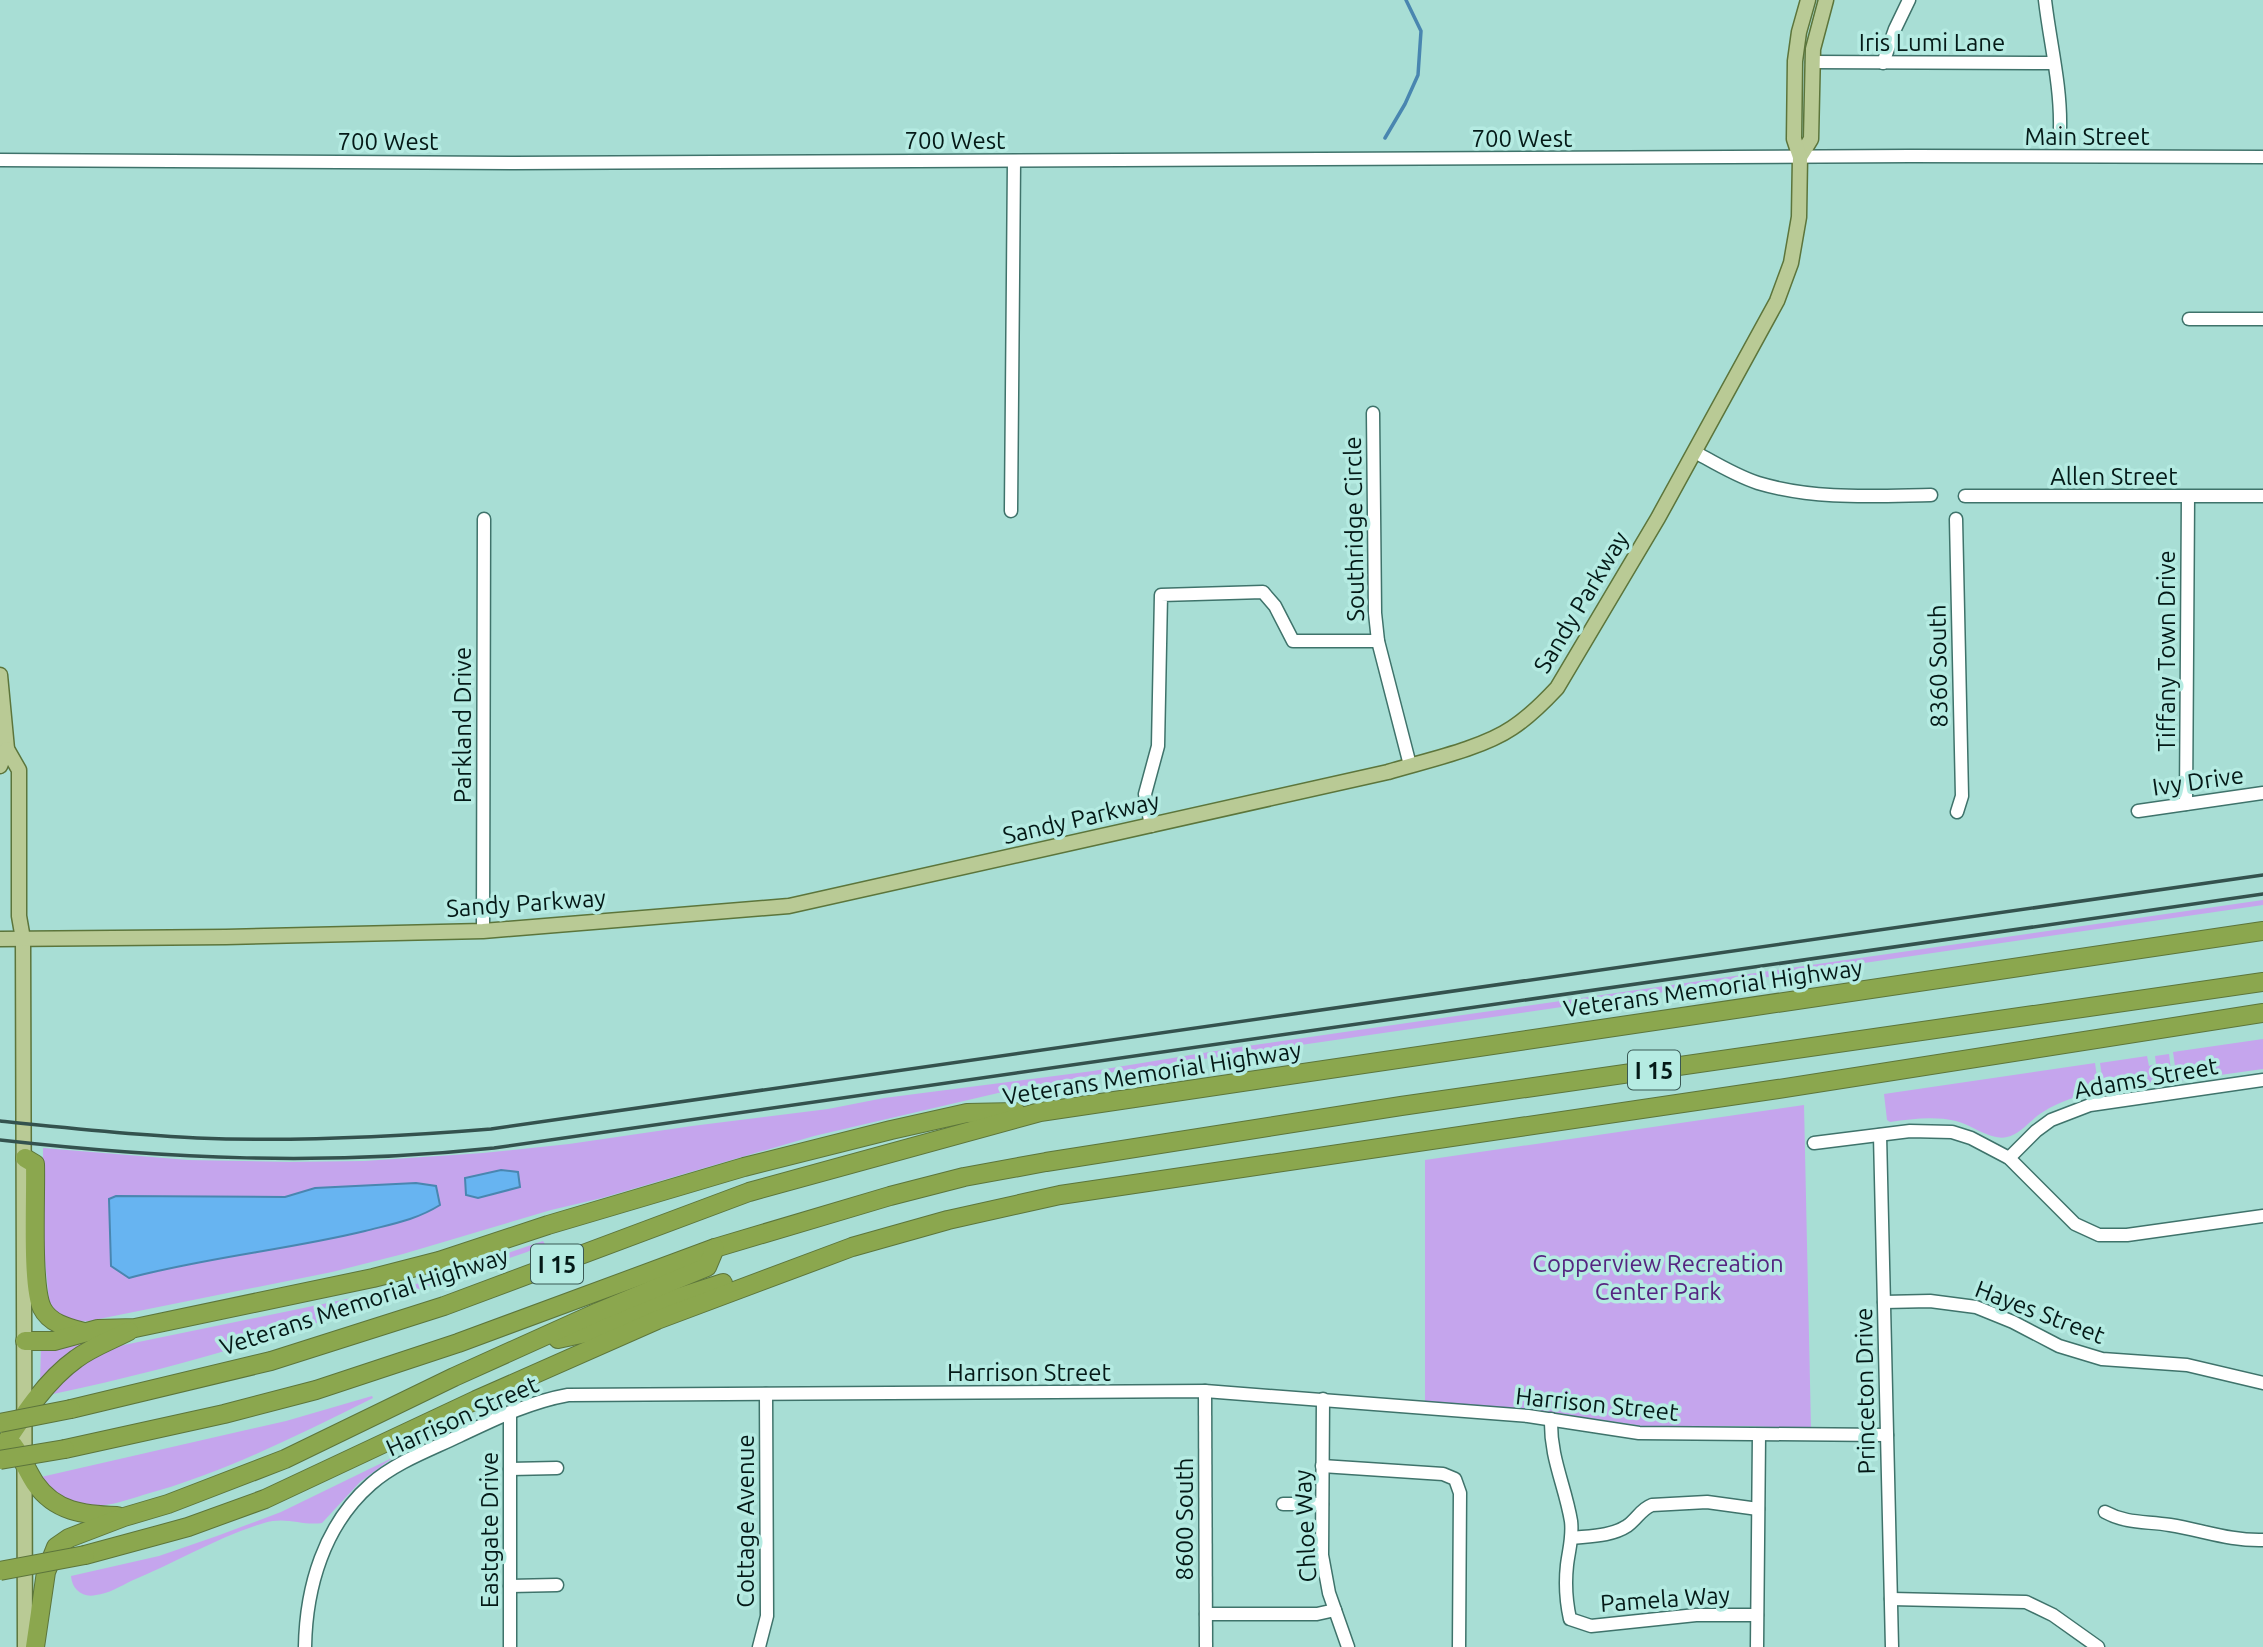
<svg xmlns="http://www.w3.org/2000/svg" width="2263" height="1647" font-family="Ubuntu,sans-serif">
<rect width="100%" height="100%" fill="#a8ded5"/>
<g fill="#c5a5ed">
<path d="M2263,900V905L1094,1075L1011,1090L814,1136L602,1198L551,1210L403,1254L332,1272L89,1321C73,1322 65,1319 53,1310V1307L49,1301L43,1240V1148L188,1160L289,1162L364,1161L483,1153L569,1144L692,1126L828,1109L884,1098L1093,1071L1240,1047Z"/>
<polygon points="2263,1039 2263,1069 2177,1081 2173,1052"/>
<polygon points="2169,1054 2172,1079 2104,1090 2100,1063 2147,1056 2149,1066 2156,1064 2155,1056"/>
<path d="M2095,1063L2099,1092C2079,1095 2060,1101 2043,1112C2031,1119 2021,1134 2007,1137C1991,1141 1972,1125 1956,1121C1934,1116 1912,1119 1890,1122L1887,1120L1884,1094Z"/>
<polygon points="1804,1105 1811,1429 1749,1426 1643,1426 1557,1413 1425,1402 1425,1160"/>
<path d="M543,1241L545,1244L527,1252C371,1306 214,1361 53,1394C72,1371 91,1357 119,1346L405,1287C452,1275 497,1256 543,1241Z"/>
<polygon points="92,1339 60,1361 40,1383 41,1347"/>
<path d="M372,1396L373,1398C298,1435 224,1473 143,1495C124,1501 105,1508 85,1505C68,1503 52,1490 41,1477L286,1421Z"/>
<path d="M394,1457L360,1482L322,1523C302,1526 286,1516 264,1523C218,1537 175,1563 131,1581C121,1586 108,1594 96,1595C83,1598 72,1590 71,1576L159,1556L217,1536L281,1512Z"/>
</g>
<g fill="#67b4f1" stroke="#4986b0" stroke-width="2">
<polygon points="501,1170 518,1172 520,1187 478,1198 466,1195 465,1178"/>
<path d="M416,1183L436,1186L440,1205C416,1220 392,1224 365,1231C287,1250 207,1257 129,1278L111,1266L109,1199L116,1196L285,1197L315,1188Z"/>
</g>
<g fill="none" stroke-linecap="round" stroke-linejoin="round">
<polyline stroke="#4986b0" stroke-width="3.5" points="1385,138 1405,104 1418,75 1421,31 1406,0"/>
<defs>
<g id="minor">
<path d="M2045,0C2050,43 2061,85 2060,128"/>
<polyline points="1812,62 2053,63"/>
<polyline points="1883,63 1895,29 1909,0"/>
<polyline points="0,160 515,163 1910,156 2263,157"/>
<polyline points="2189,319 2263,319"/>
<polyline points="1373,413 1375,613 1378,641 1410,765"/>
<path d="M1695,452C1715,463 1736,476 1758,483C1815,500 1873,496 1931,495"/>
<polyline points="1965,496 2263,496"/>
<polyline points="1011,511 1014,161"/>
<polyline points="1956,519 1962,796 1957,812"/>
<polyline points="2186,804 2188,497"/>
<polyline points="2138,811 2263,793"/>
<polyline points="1151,826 1145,794 1158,746 1161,595 1263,592 1275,606 1293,641 1378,641"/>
<polyline points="483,931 484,519"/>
<polyline points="1880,1135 1892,1647"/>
<polyline points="1814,1143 1910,1131 1952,1132 1971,1138 2009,1158 2075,1224 2099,1235 2127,1235 2263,1216"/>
<polyline points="2009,1158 2036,1131 2051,1120 2090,1105 2263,1080"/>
<polyline points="1884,1302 1930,1301 1976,1307 2013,1322 2059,1346 2102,1359 2187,1365 2263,1383"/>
<polyline points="1205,1391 1206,1647"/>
<polyline points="1323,1399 1322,1555 1329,1593 1348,1647"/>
<polyline points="510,1412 510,1647"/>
<path d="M1551,1419C1550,1458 1565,1485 1571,1521C1573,1537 1569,1549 1567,1565C1565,1583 1566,1601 1570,1619L1591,1626L1696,1615H1757"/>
<polyline points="1322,1466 1443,1474 1455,1479 1460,1493 1459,1647"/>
<polyline points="510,1469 557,1468"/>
<polyline points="1283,1504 1322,1504"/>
<path d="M2105,1512C2127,1524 2146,1521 2170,1525C2202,1530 2230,1541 2263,1540"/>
<path d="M1572,1538C1590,1536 1612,1536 1627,1526C1637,1519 1641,1509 1652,1505L1707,1502L1758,1509"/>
<polyline points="510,1586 557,1585"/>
<polyline points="1891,1599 2026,1602 2053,1615 2098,1647"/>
<polyline points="1206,1614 1317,1614 1335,1610"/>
<path d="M305,1647C306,1587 324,1525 371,1484C396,1462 430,1450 459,1436C495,1419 529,1402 568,1395L1205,1391L1528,1416L1639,1433L1887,1435"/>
<polyline points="759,1647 767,1616 766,1394"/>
<polyline points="1757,1647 1759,1435"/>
</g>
<g id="major">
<polyline points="1800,157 1811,139 1813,49 1826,0"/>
<polyline points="0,675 7,749 19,770 19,916 23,939 25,1647"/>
<polyline points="0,766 7,749"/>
<path d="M0,939L226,937L483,931L789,906L1388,772C1424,761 1481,749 1512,728C1529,717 1543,703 1557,688L1658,518L1777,301L1791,263L1799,217L1800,157L1794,139L1795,61L1799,32L1808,0"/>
</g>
<g id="highway">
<path d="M25,1158L35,1164C36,1195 31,1285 42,1308C50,1324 69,1328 84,1332"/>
<polyline points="558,1339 586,1333 643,1309 723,1283"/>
<polyline points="25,1341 54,1341 98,1329 135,1328 373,1278 439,1261 548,1225 744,1167 891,1130 967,1113 1016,1112"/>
<polyline points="71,1409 271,1361 444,1306 749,1192 1040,1112 2263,931"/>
<path d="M13,1445C22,1457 27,1471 35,1483C55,1512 84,1515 117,1516"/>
<polyline points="65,1449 224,1414 316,1390 458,1343 715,1248 890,1196 964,1177 1046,1162 1401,1106 2263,982"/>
<path d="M0,1451C21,1419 45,1381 76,1359C92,1347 112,1340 129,1331"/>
<polyline points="85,1555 188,1527 265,1499 476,1400 657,1320 852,1247 948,1220 1060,1195 1778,1089 2263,1013"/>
<polyline points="35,1647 46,1572 56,1547 69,1538 124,1517 168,1504 285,1459 454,1377 598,1312 707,1267 715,1248"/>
</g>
</defs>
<use href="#minor" stroke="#3f736b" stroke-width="15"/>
<use href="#major" stroke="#5c753b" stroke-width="17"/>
<use href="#highway" stroke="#5c753b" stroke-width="20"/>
<use href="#minor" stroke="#fff" stroke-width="12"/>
<use href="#major" stroke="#b9ca95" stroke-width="14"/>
<use href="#highway" stroke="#8ba74e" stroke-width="18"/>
<g stroke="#34524e" stroke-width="3.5">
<path d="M0,1121C66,1128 131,1135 197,1138C295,1142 393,1137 491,1129L2263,875"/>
<path d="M0,1140C168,1159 325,1166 494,1148L2263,894"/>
</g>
<defs>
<g id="highway-bridge">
<polyline points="0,1423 71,1409"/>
<polyline points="0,1460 65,1449"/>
<polyline points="0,1571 85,1555"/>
</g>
</defs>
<use href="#highway-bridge" stroke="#5c753b" stroke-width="20" stroke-linecap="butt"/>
<use href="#highway-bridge" stroke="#8ba74e" stroke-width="18"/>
</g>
<g text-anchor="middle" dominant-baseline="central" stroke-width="7" stroke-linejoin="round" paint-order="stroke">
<g fill="#b5ebe2" stroke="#395854" stroke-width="2">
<rect x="1628" y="1050.5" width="52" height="39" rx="5"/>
<rect x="531" y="1244.5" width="52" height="39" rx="5"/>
</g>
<g font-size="23" font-weight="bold" fill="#041917">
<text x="1654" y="1070">I 15</text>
<text x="557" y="1264">I 15</text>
</g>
<g font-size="24" fill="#041917" stroke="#b5ebe2">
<text x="1932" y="42">Iris Lumi Lane</text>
<text x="2087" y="136">Main Street</text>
<text x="1522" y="138">700 West</text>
<text x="955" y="140">700 West</text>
<text x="388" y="141">700 West</text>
<text x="2114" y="476">Allen Street</text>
<text transform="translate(1354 529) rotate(-91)">Southridge Circle</text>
<text transform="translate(1581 602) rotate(-59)">Sandy Parkway</text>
<text transform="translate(2166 651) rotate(-90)">Tiffany Town Drive</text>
<text transform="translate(1938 666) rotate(-91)">8360 South</text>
<text transform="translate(462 725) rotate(-90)">Parkland Drive</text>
<text transform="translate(2198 781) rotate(-8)">Ivy Drive</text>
<text transform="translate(1081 818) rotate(-13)">Sandy Parkway</text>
<text transform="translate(526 903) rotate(-4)">Sandy Parkway</text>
<text transform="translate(1713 988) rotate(-8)">Veterans Memorial Highway</text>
<text transform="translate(1152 1073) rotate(-9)">Veterans Memorial Highway</text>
<text transform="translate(2146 1078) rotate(-10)">Adams Street</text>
<text transform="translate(364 1301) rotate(-18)">Veterans Memorial Highway</text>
<text transform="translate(2040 1312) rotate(21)">Hayes Street</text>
<text x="1029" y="1372">Harrison Street</text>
<text transform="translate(1865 1391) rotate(-91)">Princeton Drive</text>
<text transform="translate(1597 1404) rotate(6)">Harrison Street</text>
<text transform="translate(462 1416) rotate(-24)">Harrison Street</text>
<text transform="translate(1184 1519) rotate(-90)">8600 South</text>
<text transform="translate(745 1521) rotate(-90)">Cottage Avenue</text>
<text transform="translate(1305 1526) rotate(-93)">Chloe Way</text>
<text transform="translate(489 1530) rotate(-90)">Eastgate Drive</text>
<text transform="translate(1665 1599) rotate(-4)">Pamela Way</text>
</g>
<g font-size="24" fill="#552580" stroke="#b5ebe2">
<text x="1658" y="1263">Copperview Recreation<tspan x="1658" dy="28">Center Park</tspan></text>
</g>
</g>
</svg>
